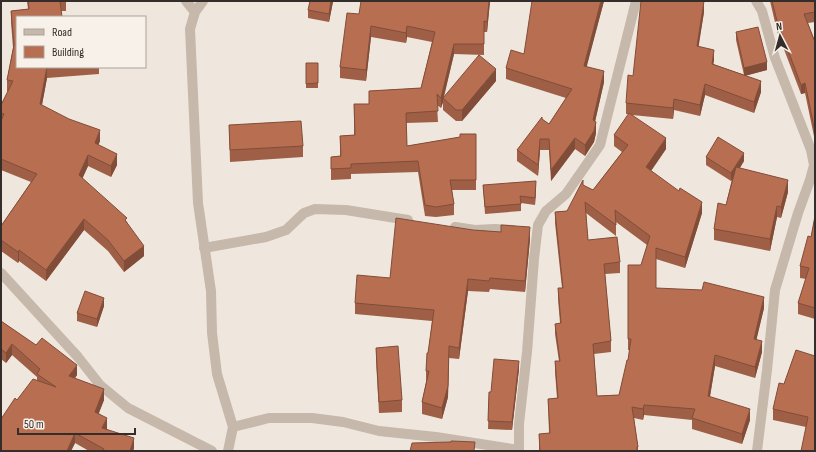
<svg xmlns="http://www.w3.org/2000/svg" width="816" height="452" font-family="'Sofia Sans Condensed',sans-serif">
<rect width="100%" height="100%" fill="#efe7dd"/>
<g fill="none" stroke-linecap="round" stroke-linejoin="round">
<g stroke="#c6b8aa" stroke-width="10">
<polyline points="186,1 195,12"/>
<polyline points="203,1 195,12 190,29 198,203 211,291 212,333 217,374 233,427 228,451"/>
<polyline points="756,1 762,11 775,58 811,150 814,165 810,180 798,213 775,290 767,370 757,451"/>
<polyline points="455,227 475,230 495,229 513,230"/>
<polyline points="204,248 266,237 286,230 304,213 315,209 346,210 408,220"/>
<polyline points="1,273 78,357 100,385 128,408 212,451"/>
<polyline points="233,427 269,418 312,418 343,422 379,431 436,437 519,450"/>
<polyline points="519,451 519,424 527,352 534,259 538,225 546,211 566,194 600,145 636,1"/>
</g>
</g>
<g fill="#9e5f46" fill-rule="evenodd">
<polygon points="27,1 66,1 66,11 61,11 17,67 99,67 99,74 47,78 42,105 100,141 98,145 117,165 111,177 88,166 82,179 127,222 144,256 124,272 108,251 84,230 46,281 19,261 18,263 1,251 1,226 31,182 1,170 1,105 8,91 7,91 7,80 13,48 11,22 11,11 28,9"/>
<polygon points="333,1 329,22 308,18 308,10"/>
<polygon points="490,1 487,32 484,32 484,55 454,54 444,97 496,81 462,121 456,121 443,110 443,102 441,108 437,105 438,122 406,123 407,146 460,137 476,134 476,190 452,190 454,204 454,215 436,217 425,216 418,172 351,174 351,179 331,180 331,157 340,156 340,136 354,135 354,104 369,104 369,91 421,88 432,42 407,37 406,43 371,37 366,81 340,78 340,67 359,14"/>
<polygon points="604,1 586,67 604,82 595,121 596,133 594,142 585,156 575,149 551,181 549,150 540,150 538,176 517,161 517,150 542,119 549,124 566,98 506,79 506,68 524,54"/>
<polygon points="770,1 815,1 815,22 808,23 815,42 815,141 805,93 801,94 777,31"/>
<path d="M704,12L698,47L714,60L713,64L744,75L736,40V32L767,70L745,76L761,92L754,113L705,95L700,116L674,110L673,119L632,115L666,149L651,171L702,213L685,268L656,259V288L764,308L756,340L762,352L755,378L715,366L710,397L750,420L742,444L692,429V420L644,415L643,420L634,418L638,447V451H539V434L549,433L548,399L557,398L555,372V361H559L555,334V324L560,323L558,299V288H562L555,223V212L567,211L583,185L593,190L622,152L614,146V135L629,114H626V103L633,76ZM586,213L616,236V222L647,245L641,265H628V350H630L628,360L619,395L597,396L594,354L611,352V341L605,274L620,273V262L588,240Z"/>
<rect x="306" y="63" width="12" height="25"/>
<polygon points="229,125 303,146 303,157 230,162"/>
<polygon points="706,157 744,161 740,168 788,192 781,218 777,217 770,251 714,240 714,229 726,205 732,179 731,181 706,165"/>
<polygon points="483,185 536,188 535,205 521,203 521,211 485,214"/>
<polygon points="815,216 815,319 798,314 798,303 806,279 800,278 800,266 811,237"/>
<polygon points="473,230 501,232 530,239 525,292 490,289 489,292 468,291 459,359 449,358 448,397 442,419 422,414 422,402 426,382 426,371 432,321 355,314 355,303 390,278"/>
<polygon points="104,306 97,327 77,321 77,313"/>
<polygon points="1,321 77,375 75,378 104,400 99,413 107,429 134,448 133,451 89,451 75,443 71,451 1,451 17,400 37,381 37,377 12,355 6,363 1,359"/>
<polygon points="376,348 402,400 402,412 379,413 376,360"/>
<polygon points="796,350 815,451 806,427 773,420 773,409 784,384"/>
<polygon points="519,369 512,430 488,429 489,392 491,392"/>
</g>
<g fill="#814d39">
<polygon points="331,1 333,1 333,2 329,22 329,14"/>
<polygon points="489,1 490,1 487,32 487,22"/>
<polygon points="601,1 604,1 584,77 584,66"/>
<polygon points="704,1 704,12 697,57 697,46"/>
<polygon points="371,26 371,37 366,81 366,70"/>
<polygon points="407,26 407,37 406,43 406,33"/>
<polygon points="454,44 454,54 443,99 443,98 443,102 441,108 441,98"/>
<polygon points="714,50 714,60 712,75 712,64"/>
<polygon points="767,62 767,70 744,76 744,68"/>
<polygon points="47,67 47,78 40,115 40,104"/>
<polygon points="496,69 496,81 462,121 462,110"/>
<polygon points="604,71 604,82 593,131 593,120"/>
<polygon points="761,81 761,92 754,113 754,102"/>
<polygon points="805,83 805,93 801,94 801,85"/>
<polygon points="705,84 705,95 700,116 700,105"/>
<polygon points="674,99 674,110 673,119 673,108"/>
<polygon points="596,122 596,133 594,142 585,156 585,145"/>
<polygon points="100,130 100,141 95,154 95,143"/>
<polygon points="575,138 575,149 551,181 551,170"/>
<polygon points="666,138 666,149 646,178 646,167"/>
<polygon points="540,139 540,150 538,176 538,165"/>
<polygon points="744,153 744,161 731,181 731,173"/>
<polygon points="117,154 117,165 111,177 111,166"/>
<polygon points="88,155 88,166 79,186 79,175"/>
<polygon points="788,180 788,192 781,218 781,207"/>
<polygon points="536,181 536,188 535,205 535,198"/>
<polygon points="702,202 702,213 685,268 685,257"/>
<polygon points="777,206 777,217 770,251 770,239"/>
<polygon points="84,219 84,230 46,281 46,270"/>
<polygon points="530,227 530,239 525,292 525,281"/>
<polygon points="144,246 144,256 124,272 124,261"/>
<polygon points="19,250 19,261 18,263 18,252"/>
<polygon points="468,279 468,291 459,359 459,348"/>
<polygon points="764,297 764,308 754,350 754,339"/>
<polygon points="104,298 104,306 97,327 97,319"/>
<polygon points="762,341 762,352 755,378 755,367"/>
<polygon points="12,344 12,355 6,363 6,353"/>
<polygon points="449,346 448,397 442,419 442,408"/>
<polygon points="715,355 715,366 708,407 708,396"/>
<polygon points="519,361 519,369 512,430 512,422"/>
<polygon points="77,365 77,375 69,387 69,376"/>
<polygon points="104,389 104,400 95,422 95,412"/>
<polygon points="644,405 644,415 643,420 643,409"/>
<polygon points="750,409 750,420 742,444 742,434"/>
<polygon points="107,418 107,429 102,438 102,428"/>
<polygon points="75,433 75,443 71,451 67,451"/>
<polygon points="134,438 134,448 133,451 130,451"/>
</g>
<g fill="#b86e51" stroke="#814d39" fill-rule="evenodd">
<polygon points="28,1 60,1 62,17 17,17 17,67 52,67 47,67 40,104 69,119 100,130 95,143 117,154 111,166 88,155 79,175 127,218 125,220 144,246 124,261 108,240 84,219 46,270 19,250 18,252 1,240 1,226 37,174 1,159 1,121 4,114 1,113 1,105 13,81 7,80 14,45 11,11 29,9"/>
<polygon points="310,1 331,1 329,14 308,10"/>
<polygon points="361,1 489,1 487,22 484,21 484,44 454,44 441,98 437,94 438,111 406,113 407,146 460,137 460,134 476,134 476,180 450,180 454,204 436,207 425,205 418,161 351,164 351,168 331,169 331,157 341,156 340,136 355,135 354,104 369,104 369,91 421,88 435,32 407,26 406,33 371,26 366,70 340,67 347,13 359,14"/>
<polygon points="532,1 601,1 584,66 604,71 593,120 596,122 594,131 585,145 575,138 551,170 549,139 540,139 538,165 517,150 542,117 542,119 549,124 572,89 506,68 511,50 524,54"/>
<polygon points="641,1 704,1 697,46 714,50 712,64 761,81 754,102 705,84 700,105 674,99 673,108 626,103 628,75 633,76"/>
<polygon points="772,1 815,1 815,12 804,14 815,42 815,132 805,83 801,85 777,21"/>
<polygon points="758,27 767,62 744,68 736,32"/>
<polygon points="479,55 496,69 462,110 456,110 443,98"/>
<polygon points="306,63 318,63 318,83 306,84"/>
<path d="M629,113L666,138L646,167L679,191L680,188L702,202L685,257L656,248V288L702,290L704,282L764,297L754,339L762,341L755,367L715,355L708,396L750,409L742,434L692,418L695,409L644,405L643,409L632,407L638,447H637V451H540L539,434L550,433L548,399L558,398L555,361H560L555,324L561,323L558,288H563L555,212L567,211L583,180V185L593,190L628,145L614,135ZM585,202L616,225L615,210L650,236L641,265H628V339H631L628,360H627L619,395L597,396L593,344L611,341L604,264L620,262L617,237L588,240Z"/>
<polygon points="301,121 303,146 230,150 229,125"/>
<polygon points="718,137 744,153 731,173 706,157"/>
<polygon points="736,167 788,180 781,207 777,206 770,239 714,229 718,203 726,205"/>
<polygon points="536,181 535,198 520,196 521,204 485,207 483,185"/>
<polygon points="815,216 815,308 798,303 809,268 800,266 808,236 811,237"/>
<polygon points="396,218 473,230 501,232 501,225 530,227 525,281 490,278 489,281 468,279 459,348 449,346 448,386 442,408 422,402 429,371 426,371 427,353 428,353 434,310 355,303 357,275 390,278"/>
<polygon points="85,291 104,298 97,319 77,313"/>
<polygon points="1,321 36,345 42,338 77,365 69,376 104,389 95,412 107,418 102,428 134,438 130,451 103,451 104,449 75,433 67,451 1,451 1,419 15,398 17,400 33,379 56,387 37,374 40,369 12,344 6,353 1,349"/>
<polygon points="398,346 402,400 379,402 376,348"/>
<polygon points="796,350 815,356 815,451 801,451 808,417 773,409 779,383 784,384"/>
<polygon points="494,359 519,361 512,422 488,421 489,392 491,392"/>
<polygon points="451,441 475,442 474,451 410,451 412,443 451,442"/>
</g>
<rect width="816" height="452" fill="none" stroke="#342d29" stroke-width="4"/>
<rect x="16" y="16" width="130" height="52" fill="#f7f1e9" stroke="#a9a39c"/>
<rect x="24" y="29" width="20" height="6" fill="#c6b8aa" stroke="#a9a39c"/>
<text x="52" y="36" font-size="12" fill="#342d29">Road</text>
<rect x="24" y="46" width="20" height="12" fill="#b86e51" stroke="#a9a39c"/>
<text x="52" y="56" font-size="12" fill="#342d29">Building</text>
<g transform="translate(780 36) rotate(354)" stroke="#f7f1e9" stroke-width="3" paint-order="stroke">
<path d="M0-3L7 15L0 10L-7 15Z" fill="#342d29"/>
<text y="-6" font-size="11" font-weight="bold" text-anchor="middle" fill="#342d29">N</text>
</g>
<path d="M18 428v6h117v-6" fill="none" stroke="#342d29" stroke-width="2"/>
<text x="24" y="428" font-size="12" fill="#342d29" stroke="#f7f1e9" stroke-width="3" paint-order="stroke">50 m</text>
</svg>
